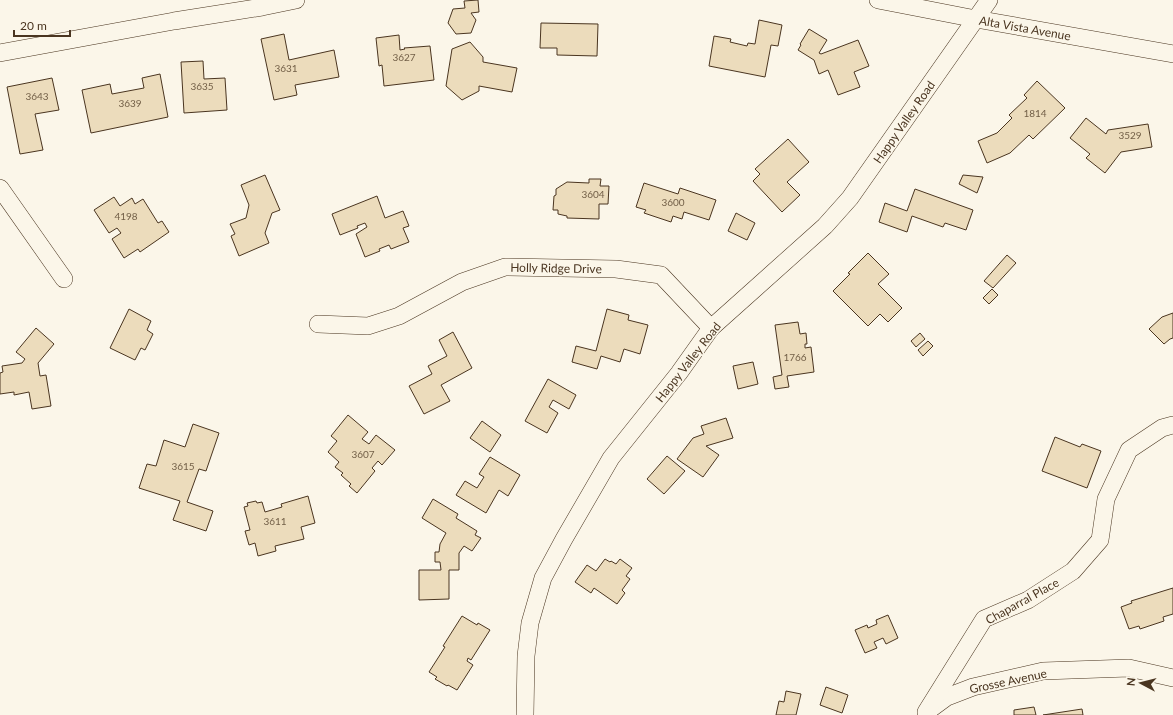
<svg xmlns="http://www.w3.org/2000/svg" width="1173" height="715" font-family="Lato,sans-serif">
<rect width="100%" height="100%" fill="#fbf6e9"/>
<g fill="#ecdcbc" stroke="#4a3520">
<polygon points="478,0 479,12 471,13 476,20 471,33 456,34 448,23 453,9 465,8 464,1"/>
<polygon points="759,20 782,25 778,46 771,45 765,77 709,66 714,36 731,39 730,42 747,46 748,43 755,44"/>
<polygon points="541,23 598,24 597,56 557,55 557,48 540,48"/>
<polygon points="809,29 827,40 819,53 821,54 858,40 869,66 854,72 860,87 838,95 828,70 819,74 814,60 798,50 801,45 800,44"/>
<polygon points="284,34 289,60 334,50 339,77 295,85 297,95 274,100 261,39"/>
<polygon points="399,35 400,50 405,49 404,48 430,46 434,80 384,86 382,65 379,66 376,38"/>
<polygon points="470,42 483,57 483,62 517,68 512,92 479,86 479,91 462,100 446,86 452,49"/>
<polygon points="203,61 204,79 225,78 227,110 184,113 181,62"/>
<polygon points="160,74 168,117 91,133 82,90 110,84 112,94 144,88 142,78"/>
<polygon points="52,78 59,110 35,114 43,150 20,154 7,87"/>
<polygon points="1037,81 1065,108 1033,139 1029,135 1010,153 987,163 978,141 997,133 1012,118 1009,115 1027,98 1024,95"/>
<polygon points="1086,118 1106,134 1108,130 1148,124 1152,147 1121,152 1105,173 1086,158 1090,154 1070,138"/>
<polygon points="788,139 809,162 787,182 800,195 782,212 753,181 760,174 755,169"/>
<polygon points="265,175 280,210 272,213 265,233 269,243 239,256 231,236 235,234 230,224 246,218 249,205 241,185"/>
<polygon points="963,175 983,177 977,193 959,184"/>
<polygon points="589,179 601,179 600,186 609,186 608,204 599,204 599,219 567,218 567,216 558,214 558,210 553,210 554,196 556,195 556,189 567,182 589,183"/>
<polygon points="644,183 678,194 680,188 716,200 709,220 684,212 682,219 673,216 671,222 644,213 646,210 636,207"/>
<polygon points="915,189 973,210 966,230 945,223 943,227 912,216 907,232 879,222 885,203 907,211"/>
<polygon points="377,196 385,218 403,211 409,226 403,228 409,242 391,249 389,245 379,249 380,251 365,257 356,234 367,227 365,223 357,226 358,228 340,235 332,214"/>
<polygon points="114,197 120,206 132,198 135,204 143,199 158,223 162,221 169,232 140,252 138,249 124,258 112,239 121,233 117,228 109,233 94,210"/>
<polygon points="736,213 755,223 747,240 728,231"/>
<polygon points="868,253 889,274 878,284 902,308 888,322 880,314 868,326 833,291 850,274 848,273"/>
<polygon points="1007,255 1016,263 993,288 984,281"/>
<polygon points="992,289 998,295 989,304 983,298"/>
<polygon points="129,309 151,321 147,330 153,334 145,350 141,348 135,360 110,348"/>
<polygon points="607,309 629,315 628,320 648,325 640,354 624,349 620,362 601,356 597,369 572,362 576,346 596,351"/>
<polygon points="1173,313 1173,338 1170,339 1164,344 1149,329 1162,317"/>
<polygon points="798,322 800,334 806,333 807,344 805,344 805,348 811,347 814,372 787,376 789,387 775,389 773,377 782,375 775,325"/>
<polygon points="36,328 54,344 38,363 40,376 46,375 51,406 32,409 29,392 14,395 14,392 0,394 0,373 3,372 2,366 22,363 25,359 16,352"/>
<polygon points="453,332 472,368 441,385 450,401 424,414 409,386 432,374 428,366 447,356 439,340"/>
<polygon points="920,333 925,339 916,347 911,341"/>
<polygon points="928,341 933,346 923,356 918,350"/>
<polygon points="753,362 758,384 738,389 733,366"/>
<polygon points="548,379 576,395 569,409 553,400 549,407 558,413 547,433 525,421"/>
<polygon points="348,415 368,432 362,439 369,444 376,435 395,450 382,465 378,461 372,468 375,471 357,493 349,486 351,484 341,475 343,473 335,467 339,462 328,452 337,441 331,436"/>
<polygon points="726,418 733,438 706,446 719,455 703,477 677,459 693,438 704,434 701,426"/>
<polygon points="482,421 501,435 490,452 470,438"/>
<polygon points="193,424 219,433 206,471 199,469 187,502 213,511 206,531 173,520 180,501 139,488 147,464 156,466 164,440 185,447"/>
<polygon points="1055,437 1080,447 1082,444 1101,451 1087,488 1042,471"/>
<polygon points="667,456 685,471 664,494 647,479"/>
<polygon points="490,457 520,475 508,496 499,490 486,513 456,495 465,481 477,488 484,477 479,474"/>
<polygon points="308,496 315,523 301,527 304,539 275,546 276,551 258,556 255,543 249,545 245,531 250,530 244,507 248,506 247,503 256,501 257,503 262,502 265,512 282,507 281,504"/>
<polygon points="433,499 458,514 456,518 477,531 475,535 481,538 472,551 464,546 459,553 459,570 449,570 449,599 419,600 419,570 441,570 440,562 435,562 435,552 439,552 440,544 446,533 422,518"/>
<polygon points="605,559 610,562 611,561 616,564 620,559 632,568 626,576 630,579 622,590 625,593 617,604 594,588 591,593 575,582 587,565 596,571"/>
<polygon points="1173,588 1173,614 1163,617 1164,621 1140,629 1139,626 1129,629 1121,607 1132,603 1131,601"/>
<polygon points="888,615 898,638 886,644 883,638 874,642 877,648 865,653 855,630 867,625 868,628 877,624 876,620"/>
<polygon points="462,616 477,625 478,623 490,630 471,660 468,658 467,661 473,665 457,690 448,685 447,686 435,679 437,677 429,672 445,647 443,646"/>
<polygon points="826,687 848,695 842,713 820,705"/>
<polygon points="786,691 801,694 796,715 776,715 779,701 784,702"/>
<polygon points="1034,707 1036,715 1014,715 1014,710"/>
<polygon points="1082,709 1083,715 1043,715"/>
</g>
<g fill="none" stroke-linecap="round" stroke-linejoin="round">
<defs>
<g id="minor">
<polyline points="878,0 976,19 1173,54"/>
<polyline points="0,53 174,21 262,7 296,0"/>
<polyline points="0,188 64,279"/>
<polyline points="318,324 368,326 399,316 462,282 505,267 616,269 661,275 711,328"/>
<polyline points="932,708 947,697 973,687 1043,671 1129,668 1173,678"/>
<polyline points="926,712 984,619 1028,600 1073,571 1100,540 1106,499 1129,450 1162,428 1173,425"/>
<polyline points="525,715 526,656 530,623 543,578 564,539 611,458 679,373 711,328 825,226 850,198 989,0"/>
</g>
</defs>
<use href="#minor" stroke="#4a3520" stroke-width="18"/>
<use href="#minor" stroke="#fbf6e9" stroke-width="17"/>
</g>
<g text-anchor="middle" dominant-baseline="central" stroke-width="3" stroke-linejoin="round" paint-order="stroke">
<g font-size="10" fill="#725f47">
<text x="404" y="57">3627</text>
<text x="286" y="68">3631</text>
<text x="202" y="86">3635</text>
<text x="37" y="96">3643</text>
<text x="130" y="103">3639</text>
<text x="1035" y="113">1814</text>
<text x="1130" y="135">3529</text>
<text x="593" y="194">3604</text>
<text x="673" y="202">3600</text>
<text x="126" y="216">4198</text>
<text x="795" y="357">1766</text>
<text x="363" y="454">3607</text>
<text x="183" y="466">3615</text>
<text x="275" y="521">3611</text>
</g>
<g font-size="12" fill="#4a3520" stroke="#fbf6e9">
<text transform="translate(1025 28) rotate(10)">Alta Vista Avenue</text>
<text transform="translate(904 122) rotate(-55)">Happy Valley Road</text>
<text transform="translate(556 268) rotate(1)">Holly Ridge Drive</text>
<text transform="translate(688 362) rotate(-52)">Happy Valley Road</text>
<text transform="translate(1022 601) rotate(-29)">Chaparral Place</text>
<text transform="translate(1008 681) rotate(-12)">Grosse Avenue</text>
</g>
</g>
<g transform="translate(1141 683) rotate(277)" stroke="#fbf6e9" stroke-width="3" paint-order="stroke">
<path d="M0-3L7 15L0 10L-7 15Z" fill="#4a3520"/>
<text y="-6" font-size="11" font-weight="bold" text-anchor="middle" fill="#4a3520">N</text>
</g>
<path d="M14 30v6h56v-6" fill="none" stroke="#4a3520" stroke-width="2"/>
<text x="20" y="30" font-size="12" fill="#4a3520" stroke="#fbf6e9" stroke-width="3" paint-order="stroke">20 m</text>
</svg>
